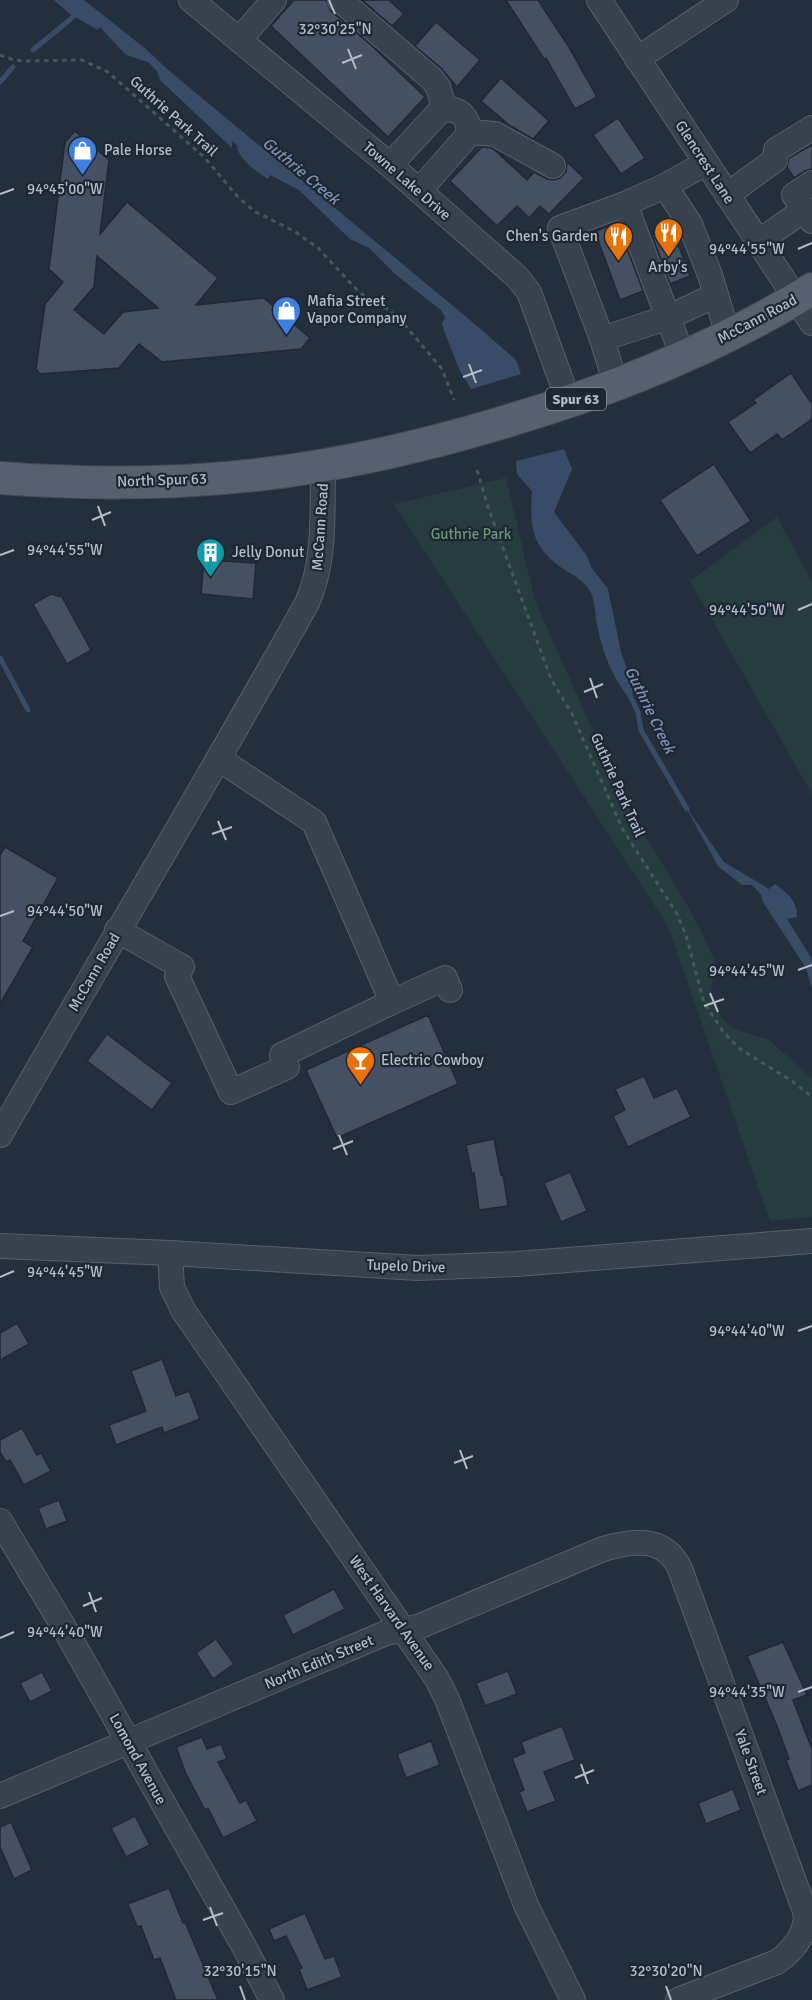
<svg xmlns="http://www.w3.org/2000/svg" width="812" height="2000" font-family="Signika,sans-serif">
<rect width="100%" height="100%" fill="#242f3e"/>
<g fill="#263c3f">
<polygon points="506,478 535,601 606,760 630,810 688,907 704,937 716,964 710,994 712,1003 721,1016 732,1028 769,1040 812,1078 812,1217 770,1221 668,926 394,504"/>
<polygon points="777,517 812,581 812,794 690,581"/>
</g>
<g fill="#394c67">
<path d="M54,0H84L147,50L167,69L470,320L516,360L521,374L471,389L460,371L444,331L442,324L445,317L441,310L395,274L369,248L350,239L299,190L270,175L268,179C256,171 242,162 237,148L238,146L232,141V148L160,80L157,71L148,62L126,55L100,27L98,30L70,14Z"/>
<path d="M564,449L572,469L554,512L587,556L591,567L608,589L621,652L632,682L633,703C614,680 604,658 598,629C595,618 596,604 591,593C588,585 576,576 568,572C533,550 529,530 532,491L517,474L516,461Z"/>
<path d="M684,804L724,862L769,889L775,884C788,894 797,900 797,917L787,919L812,959V988L806,968L763,902L761,895L752,885H742L718,866Z"/>
</g>
<g fill="none" stroke-linecap="round" stroke-linejoin="round">
<g stroke="#394c67" stroke-width="5">
<polyline points="33,50 78,13"/>
<polyline points="0,82 13,67"/>
<polyline points="0,658 28,710"/>
<polyline points="631,698 638,712 641,730 687,809"/>
</g>
</g>
<g fill="#455162" stroke="#1f2835" stroke-width="1.5" fill-rule="evenodd">
<polygon points="294,0 326,0 331,11 372,46 425,97 388,137 271,26"/>
<polygon points="362,0 389,0 404,14 392,26"/>
<polygon points="506,0 538,0 567,44 597,97 575,109 546,58 544,59"/>
<polygon points="436,22 480,60 457,87 441,68 415,46"/>
<polygon points="501,78 549,121 533,139 509,125 481,101"/>
<polygon points="618,118 645,158 621,174 593,135"/>
<path d="M75,131L109,160L100,234L127,202L218,278L196,305L264,298L310,338L301,349L162,362L139,344L119,368L40,374L36,369L45,304L63,282L49,269L65,142ZM97,256L158,308L123,312L104,334L74,310L94,287Z"/>
<polygon points="812,145 812,169 805,171 794,178 787,167 789,158"/>
<polygon points="482,147 491,148 497,152 527,180 534,172 547,179 554,180 560,178 566,172 567,162 584,178 549,214 540,206 529,218 517,206 497,226 450,181"/>
<polygon points="617,222 643,291 620,300 595,232"/>
<polygon points="672,228 690,276 670,284 652,235"/>
<polygon points="791,373 812,404 812,419 782,440 777,434 750,453 728,422 756,403 753,400"/>
<polygon points="714,464 751,521 697,556 660,500"/>
<polygon points="204,560 256,563 253,599 201,594"/>
<polygon points="51,594 62,597 91,650 67,664 33,604"/>
<polygon points="5,847 58,878 23,941 33,947 0,1004 0,855"/>
<polygon points="428,1015 458,1084 337,1138 306,1070"/>
<polygon points="107,1034 172,1083 152,1110 87,1061"/>
<polygon points="644,1076 654,1098 677,1088 691,1117 628,1147 613,1116 625,1110 615,1089"/>
<polygon points="494,1139 501,1175 503,1175 508,1206 479,1210 474,1173 472,1174 466,1145"/>
<polygon points="570,1172 587,1211 561,1222 544,1183"/>
<polygon points="17,1323 29,1344 0,1360 0,1333"/>
<polygon points="162,1359 176,1396 189,1391 200,1419 164,1433 162,1427 116,1445 109,1425 146,1411 131,1371"/>
<polygon points="22,1428 37,1455 41,1453 51,1471 24,1485 10,1460 6,1462 0,1452 0,1440"/>
<polygon points="59,1500 67,1521 46,1529 38,1508"/>
<polygon points="334,1589 345,1609 293,1635 283,1615"/>
<polygon points="216,1639 234,1664 213,1679 196,1653"/>
<polygon points="783,1642 807,1695 793,1700 812,1749 812,1785 798,1791 786,1760 789,1759 777,1726 747,1656"/>
<polygon points="508,1671 517,1694 485,1706 476,1683"/>
<polygon points="42,1672 52,1691 30,1702 20,1683"/>
<polygon points="562,1726 575,1760 544,1772 556,1801 527,1812 519,1792 524,1790 512,1758 525,1753 521,1742"/>
<polygon points="202,1737 207,1749 221,1744 227,1759 218,1762 240,1803 246,1800 257,1821 223,1838 208,1808 205,1810 186,1774 176,1747"/>
<polygon points="431,1741 440,1765 406,1778 397,1754"/>
<polygon points="733,1789 741,1810 706,1824 698,1803"/>
<polygon points="135,1816 150,1845 126,1857 111,1828"/>
<polygon points="11,1822 32,1870 14,1879 0,1847 0,1827"/>
<polygon points="169,1888 183,1923 185,1922 218,2000 176,2000 160,1958 154,1960 141,1926 137,1927 128,1904"/>
<polygon points="305,1913 325,1959 334,1956 342,1977 307,1990 299,1969 302,1968 286,1936 274,1941 269,1929"/>
</g>
<g fill="none" stroke-linecap="round" stroke-linejoin="round">
<defs>
<g id="minor">
<polyline points="191,0 390,165 517,277 529,292 569,402"/>
<polyline points="340,0 432,79 438,87 445,109"/>
<polyline points="599,0 812,323"/>
<polyline points="239,40 274,0"/>
<polyline points="637,59 726,0"/>
<polyline points="468,132 495,134 553,166"/>
<polyline points="706,163 665,186 690,224 710,275 728,335"/>
<path d="M390,165L440,111C457,105 471,117 468,135L419,191"/>
<polyline points="812,183 794,195 812,221"/>
<polyline points="727,195 775,160 776,150 812,128"/>
<polyline points="625,204 683,357"/>
<polyline points="758,242 804,210"/>
<polyline points="602,339 560,228 625,204 665,186"/>
<polyline points="616,385 602,339 669,317 716,295"/>
<polyline points="117,930 182,967 177,976 231,1092 287,1067 282,1055 392,1002 314,822 219,759"/>
<polyline points="392,1002 445,978 450,990"/>
<path d="M0,1135C102,957 207,782 307,603C326,560 322,512 323,465"/>
<polyline points="0,1246 170,1253 417,1268 516,1264 812,1241"/>
<polyline points="170,1253 172,1287 183,1310 437,1679 447,1699 526,1905 573,2000"/>
<polyline points="0,1521 62,1624 241,1941 272,2000"/>
<path d="M0,1796L386,1633L418,1627L603,1549C633,1540 665,1536 680,1569L806,1914C806,1935 794,1950 777,1962L678,2000"/>
</g>
<path id="major" d="M0,478C107,486 219,484 325,465C389,454 452,438 514,419C618,388 720,346 812,289"/>
</defs>
<use href="#minor" stroke="#565f6c" stroke-width="26"/>
<use href="#major" stroke="#414a57" stroke-width="34"/>
<g stroke="#44595c" stroke-width="3" stroke-dasharray="4.5 4.5" stroke-linecap="butt">
<polyline points="0,55 14,60 27,61 82,60 108,72 205,158 237,196 254,211 294,231 318,248 358,291 372,302 388,309 404,324 442,369 454,400"/>
<polyline points="477,470 488,507 551,679 572,714 623,830 677,914 686,935 704,1003 724,1033 740,1049 792,1081 812,1097"/>
</g>
<use href="#minor" stroke="#38414e" stroke-width="24"/>
<use href="#major" stroke="#56606e" stroke-width="32"/>
</g>
<path fill="none" stroke="#b4bcc9" stroke-width="2" d="M329,0L335,14M348,49L356,69M342,63L362,55M0,194L14,189M798,249L812,243M469,364L476,383M463,377L482,370M98,506L105,526M92,520L111,512M0,555L14,550M798,610L812,604M590,678L597,698M584,692L603,684M218,821L226,840M212,834L232,827M0,916L14,911M798,970L812,965M710,993L718,1012M704,1006L724,999M339,1135L347,1155M333,1149L353,1141M0,1277L14,1271M798,1331L812,1326M460,1450L467,1469M454,1463L473,1456M89,1592L96,1612M83,1606L102,1598M0,1638L14,1632M798,1692L812,1687M581,1764L588,1784M575,1778L594,1770M210,1907L217,1926M203,1920L223,1913M240,1986L245,2000M666,1986L671,2000"/>
<defs>
<symbol id="shop-pin" viewBox="-11 -11 22 30"><path d="M0 17L-7.5 6A9.5 9.5 0 1 1 7.5 6Z" fill="#3f7fe0" stroke="#1d2633"/><path d="M-5-2.5h2.3a2.7 3.5 0 0 1 5.4 0H5L5.5 6h-11ZM-1.5-2.5h3a1.5 2.3 0 0 0-3 0Z" fill="#fff"/></symbol>
<symbol id="restaurant-pin" viewBox="-11 -11 22 30"><path d="M0 17L-7.5 6A9.5 9.5 0 1 1 7.5 6Z" fill="#e8710a" stroke="#1d2633"/><path d="M-5-6h1v4h1v-4h1v4h1v-4h1v5L-1.5 .5V6h-2V.5L-5-1ZM5-6V6H3V1.5H1.5Q1.5-4 5-6Z" fill="#fff"/></symbol>
<symbol id="building-pin" viewBox="-11 -11 22 30"><path d="M0 17L-7.5 6A9.5 9.5 0 1 1 7.5 6Z" fill="#0f9aa8" stroke="#1d2633"/><path d="M-4-6H4V6H1V3H-1V6H-4ZM-2.5-4.3h1.7v1.8h-1.7ZM.8-4.3h1.7v1.8H.8ZM-2.5-1h1.7V.8h-1.7ZM.8-1h1.7V.8H.8Z" fill="#fff"/></symbol>
<symbol id="bar-pin" viewBox="-11 -11 22 30"><path d="M0 17L-7.5 6A9.5 9.5 0 1 1 7.5 6Z" fill="#e8710a" stroke="#1d2633"/><path d="M-6-5H6L.8 .8V4.5H3.5V6h-7V4.5H-.8V.8Z" fill="#fff"/></symbol>
</defs>
<g fill-rule="evenodd">
<use href="#shop-pin" x="66" y="134" width="33" height="45"/>
<use href="#restaurant-pin" x="652" y="216" width="33" height="45"/>
<use href="#restaurant-pin" x="602" y="220" width="33" height="45"/>
<use href="#shop-pin" x="270" y="294" width="33" height="45"/>
<use href="#building-pin" x="194" y="536" width="33" height="45"/>
<use href="#bar-pin" x="344" y="1044" width="33" height="45"/>
</g>
<g text-anchor="middle" dominant-baseline="central" stroke-width="4.5" stroke-linejoin="round" paint-order="stroke">
<rect fill="#1d2633" stroke="#878f9c" stroke-width="1.5" x="546" y="388" width="60" height="22" rx="4.5"/>
<g font-size="14" font-weight="bold" fill="#b4bcc9">
<text x="576" y="399">Spur 63</text>
</g>
<g font-size="15" fill="#b4bcc9" stroke="#1d2633">
<text transform="translate(174 116) rotate(42)">Guthrie Park Trail</text>
<text transform="translate(705 162) rotate(57)">Glencrest Lane</text>
<text transform="translate(407 181) rotate(41)">Towne Lake Drive</text>
<text transform="translate(757 319) rotate(-28)">McCann Road</text>
<text transform="translate(162 480) rotate(-2)">North Spur 63</text>
<text transform="translate(320 527) rotate(-86)">McCann Road</text>
<text transform="translate(618 785) rotate(66)">Guthrie Park Trail</text>
<text transform="translate(94 972) rotate(-60)">McCann Road</text>
<text transform="translate(406 1266) rotate(2)">Tupelo Drive</text>
<text transform="translate(392 1613) rotate(55)">West Harvard Avenue</text>
<text transform="translate(319 1662) rotate(-23)">North Edith Street</text>
<text transform="translate(138 1759) rotate(61)">Lomond Avenue</text>
<text transform="translate(751 1762) rotate(70)">Yale Street</text>
</g>
<g font-size="15" fill="#b4bcc9" stroke="#1d2633" text-anchor="start">
<text x="104" y="150">Pale Horse</text>
<text x="598" y="236" text-anchor="end">Chen's Garden</text>
<text x="668" y="267" text-anchor="middle">Arby's</text>
<text x="307" y="301">Mafia Street<tspan x="307" dy="17">Vapor Company</tspan></text>
<text x="232" y="552">Jelly Donut</text>
<text x="381" y="1060">Electric Cowboy</text>
</g>
<g font-size="15" fill="#6b9a76" stroke="#1d2633">
<text x="471" y="534">Guthrie Park</text>
</g>
<g font-size="16" font-style="italic" fill="#7c92b1" stroke="#1d2633">
<text transform="translate(301 171) rotate(40)">Guthrie Creek</text>
<text transform="translate(650 710) rotate(64)">Guthrie Creek</text>
</g>
</g>
<g font-size="15" text-anchor="middle" fill="#b4bcc9" stroke="#1d2633" stroke-width="4.5" stroke-linejoin="round" paint-order="stroke">
<text x="335" y="34">32°30'25"N</text>
<text x="65" y="194">94°45'00"W</text>
<text x="747" y="254">94°44'55"W</text>
<text x="65" y="555">94°44'55"W</text>
<text x="747" y="615">94°44'50"W</text>
<text x="65" y="916">94°44'50"W</text>
<text x="747" y="976">94°44'45"W</text>
<text x="65" y="1277">94°44'45"W</text>
<text x="747" y="1336">94°44'40"W</text>
<text x="65" y="1637">94°44'40"W</text>
<text x="747" y="1697">94°44'35"W</text>
<text x="240" y="1976">32°30'15"N</text>
<text x="666" y="1976">32°30'20"N</text>
</g>
</svg>
